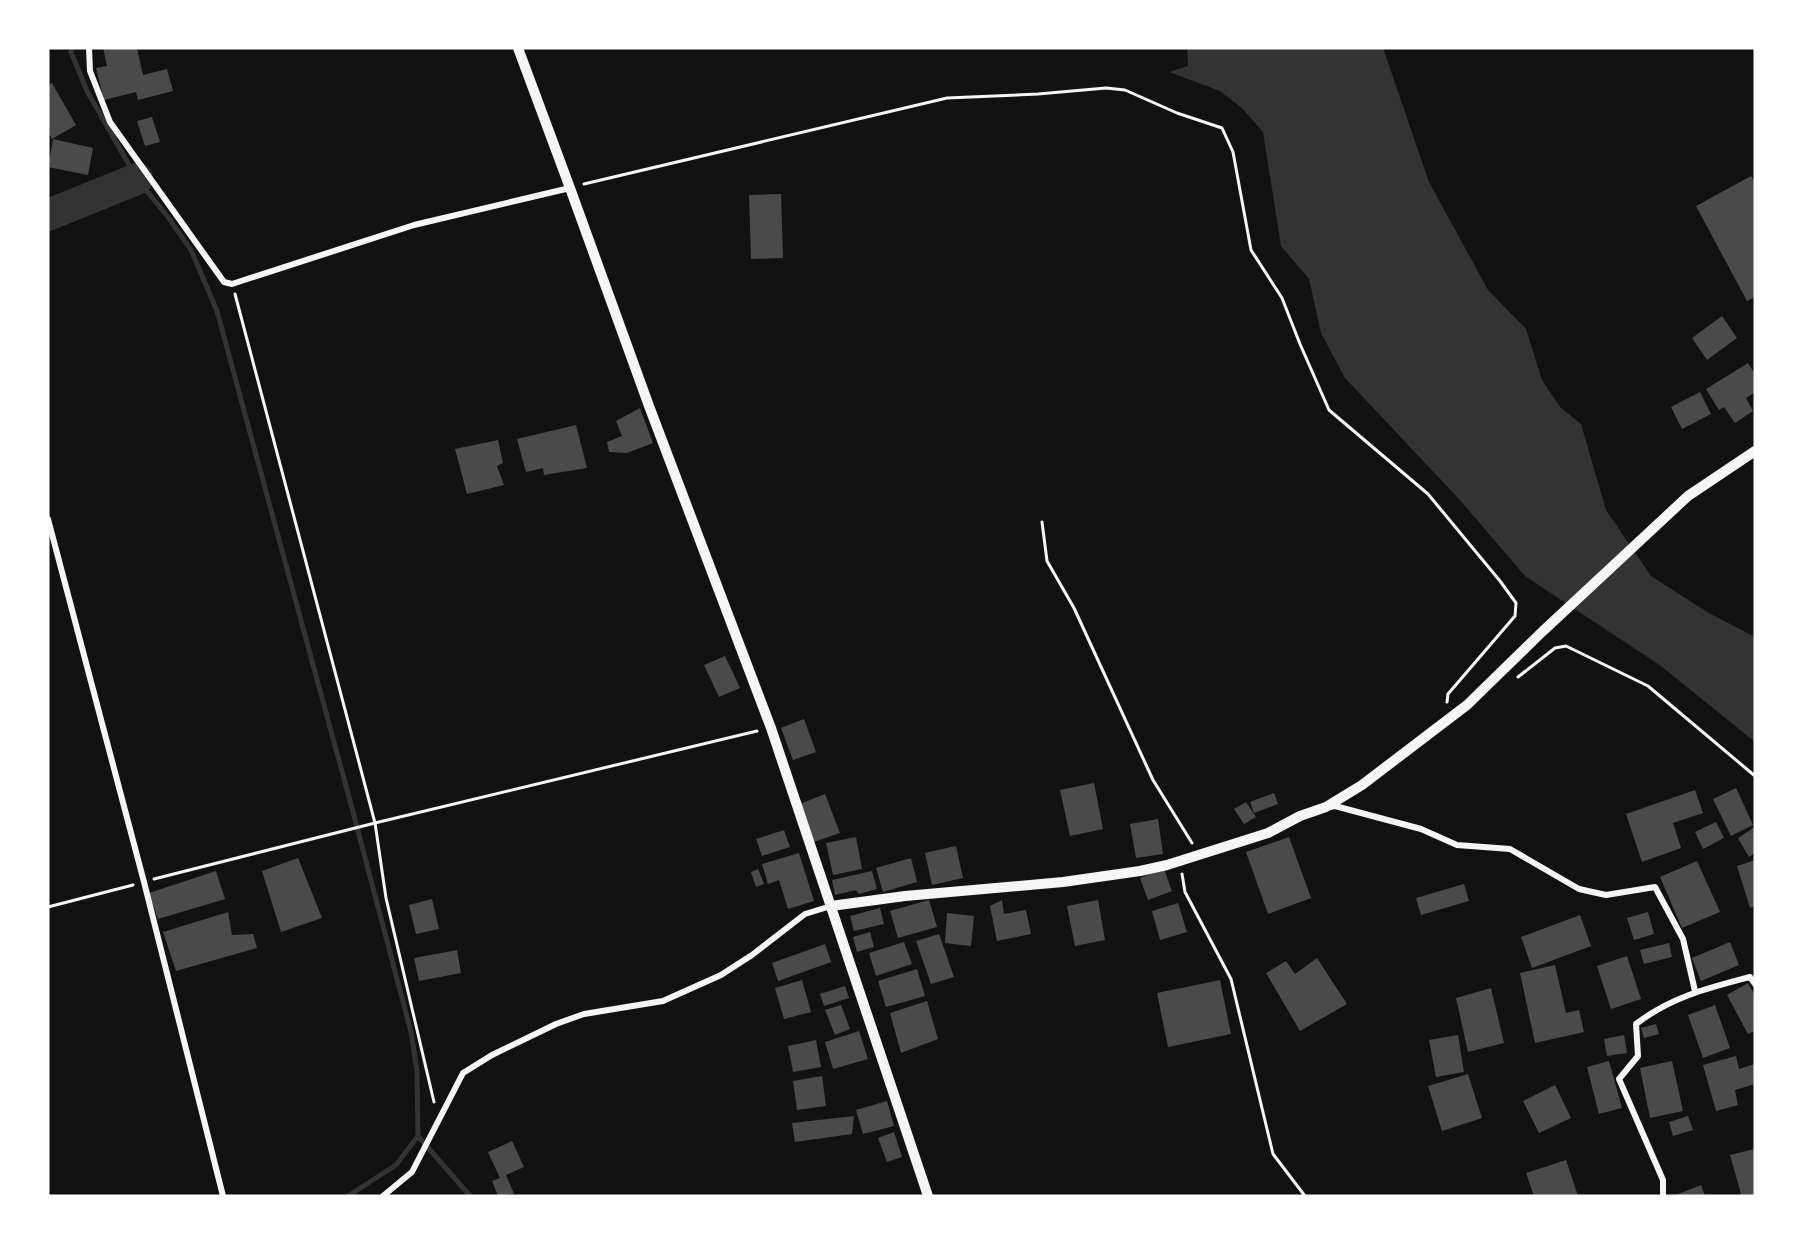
<svg xmlns="http://www.w3.org/2000/svg" width="1803" height="1244" font-family="'Open Sans',sans-serif">
<rect width="100%" height="100%" fill="#111"/>
<polygon fill="#333" points="1187,48 1383,48 1429,182 1488,290 1526,329 1542,380 1560,407 1581,424 1606,510 1651,576 1707,612 1755,637 1755,742 1661,666 1525,576 1459,499 1345,378 1321,333 1309,279 1281,246 1263,132 1242,108 1220,91 1169,72 1188,66"/>
<g fill="none" stroke-linecap="round" stroke-linejoin="round">
<g stroke="#333" stroke-width="5">
<polyline points="72,48 71,52 87,91 137,179 168,217 191,250 217,311 353,812 411,1032 417,1071 418,1136 470,1196"/>
<polyline points="348,1196 396,1165 418,1136"/>
</g>
<polyline stroke="#333" stroke-width="32" points="48,215 137,179"/>
</g>
<g fill="#4a4a4a">
<polygon points="103,48 137,48 143,75 167,69 173,91 138,100 136,92 104,100 96,68 107,66"/>
<polygon points="52,83 76,125 52,139 48,132 48,85"/>
<polygon points="152,117 160,142 145,146 137,121"/>
<polygon points="53,139 93,148 88,175 48,167"/>
<polygon points="1751,176 1755,183 1755,297 1747,301 1696,206"/>
<polygon points="781,194 783,258 751,259 749,195"/>
<polygon points="1722,316 1737,338 1707,360 1692,338"/>
<polygon points="1748,363 1755,374 1755,392 1746,398 1753,411 1735,423 1724,407 1719,410 1706,389"/>
<polygon points="1700,392 1711,414 1682,429 1671,407"/>
<polygon points="640,408 653,443 627,453 609,452 607,442 622,436 616,421"/>
<polygon points="576,425 587,468 544,475 543,468 526,472 517,439"/>
<polygon points="498,440 503,463 497,466 504,485 467,494 455,449"/>
<polygon points="725,656 740,688 719,697 704,665"/>
<polygon points="804,719 816,752 793,760 781,728"/>
<polygon points="1094,783 1103,829 1070,836 1060,790"/>
<polygon points="1736,788 1753,825 1731,836 1713,799"/>
<polygon points="1695,790 1703,813 1673,823 1681,848 1642,862 1626,814"/>
<polygon points="1274,793 1278,804 1254,813 1250,802"/>
<polygon points="825,794 840,833 814,842 800,804"/>
<polygon points="1246,802 1256,817 1244,824 1234,809"/>
<polygon points="1158,819 1163,854 1136,858 1130,824"/>
<polygon points="1716,822 1724,838 1703,849 1695,832"/>
<polygon points="1755,827 1755,853 1749,857 1738,838"/>
<polygon points="784,830 790,847 762,856 756,839"/>
<polygon points="856,837 862,869 833,875 826,843"/>
<polygon points="1289,837 1311,898 1268,914 1246,852"/>
<polygon points="956,846 963,878 932,885 925,853"/>
<polygon points="799,853 814,901 788,909 779,880 768,884 762,864"/>
<polygon points="298,858 322,918 281,932 262,871"/>
<polygon points="911,858 917,882 883,892 876,868"/>
<polygon points="1755,860 1755,906 1750,908 1737,866"/>
<polygon points="1697,861 1720,912 1682,928 1660,877"/>
<polygon points="758,869 764,884 756,887 751,872"/>
<polygon points="1164,869 1172,891 1148,900 1140,878"/>
<polygon points="216,871 225,899 158,919 149,893"/>
<polygon points="872,871 877,889 859,894 856,890 835,895 832,880"/>
<polygon points="1464,884 1469,901 1421,915 1416,898"/>
<polygon points="432,899 439,929 416,934 409,905"/>
<polygon points="929,900 937,927 898,938 890,911"/>
<polygon points="1002,900 1004,914 1026,910 1031,934 997,941 990,906"/>
<polygon points="1098,900 1105,940 1075,946 1067,906"/>
<polygon points="1178,903 1187,932 1160,940 1152,911"/>
<polygon points="880,908 884,924 854,931 850,916"/>
<polygon points="228,912 232,935 253,934 257,948 176,971 163,932"/>
<polygon points="1648,912 1654,934 1634,940 1627,918"/>
<polygon points="947,913 974,916 971,946 945,943"/>
<polygon points="1580,915 1591,946 1532,968 1521,937"/>
<polygon points="870,932 874,947 857,952 853,937"/>
<polygon points="939,934 954,977 931,984 916,941"/>
<polygon points="904,942 912,964 876,976 869,953"/>
<polygon points="1730,942 1739,965 1701,981 1692,958"/>
<polygon points="1669,943 1672,957 1644,964 1640,950"/>
<polygon points="825,944 831,962 778,981 772,963"/>
<polygon points="457,950 461,973 419,981 414,958"/>
<polygon points="1627,956 1641,999 1611,1009 1597,966"/>
<polygon points="1317,958 1347,1004 1300,1031 1266,973 1286,961 1295,974"/>
<polygon points="1555,965 1566,1013 1579,1010 1584,1032 1535,1043 1520,973"/>
<polygon points="917,969 925,996 886,1007 878,981"/>
<polygon points="802,980 811,1012 784,1019 775,988"/>
<polygon points="1220,980 1231,1034 1168,1047 1157,993"/>
<polygon points="1748,983 1755,996 1755,1031 1748,1034 1727,995"/>
<polygon points="845,986 849,998 824,1006 820,994"/>
<polygon points="1491,988 1504,1043 1468,1052 1456,998"/>
<polygon points="927,1001 938,1039 901,1053 890,1013"/>
<polygon points="841,1005 850,1029 835,1035 825,1010"/>
<polygon points="1715,1005 1730,1048 1703,1058 1688,1015"/>
<polygon points="1656,1024 1659,1034 1644,1038 1641,1028"/>
<polygon points="859,1031 868,1059 833,1069 825,1042"/>
<polygon points="1458,1035 1464,1072 1436,1077 1429,1040"/>
<polygon points="1624,1035 1627,1053 1607,1056 1604,1039"/>
<polygon points="816,1040 821,1067 793,1072 788,1046"/>
<polygon points="1736,1056 1739,1069 1755,1064 1755,1084 1735,1090 1738,1105 1716,1111 1703,1065"/>
<polygon points="1609,1061 1622,1108 1599,1114 1587,1067"/>
<polygon points="1672,1061 1683,1111 1650,1118 1640,1068"/>
<polygon points="1468,1074 1482,1118 1442,1131 1428,1086"/>
<polygon points="822,1076 826,1106 797,1110 793,1081"/>
<polygon points="1555,1085 1571,1118 1539,1133 1523,1101"/>
<polygon points="887,1101 894,1126 863,1134 856,1110"/>
<polygon points="854,1116 852,1134 795,1142 792,1123"/>
<polygon points="1688,1116 1693,1130 1673,1136 1669,1122"/>
<polygon points="894,1132 902,1157 887,1162 878,1138"/>
<polygon points="512,1141 524,1167 506,1175 514,1194 498,1196 492,1181 500,1178 488,1152"/>
<polygon points="1754,1149 1755,1196 1735,1196 1741,1194 1730,1155"/>
<polygon points="1566,1160 1578,1196 1534,1196 1526,1173"/>
<polygon points="1701,1185 1705,1196 1673,1196"/>
</g>
<g fill="none" stroke-linecap="round" stroke-linejoin="round">
<g stroke="#f5f5f5" stroke-width="3">
<polyline points="584,184 947,98 1038,94 1106,88 1125,90 1177,113 1222,128 1233,152 1251,250 1282,298 1300,344 1329,410 1428,494 1500,581 1516,603 1515,616 1448,694 1447,702"/>
<polyline points="235,294 375,823 386,898 434,1102"/>
<polyline points="1042,522 1047,561 1074,608 1153,780 1192,843"/>
<polyline points="1518,677 1555,648 1566,646 1648,686 1755,776"/>
<polyline points="1182,874 1185,892 1231,979 1273,1154 1305,1196"/>
<polyline points="154,879 375,823 757,731"/>
<polyline points="48,907 133,885"/>
</g>
<g stroke="#f5f5f5" stroke-width="6">
<polyline points="89,48 90,71 110,122 224,282 232,284 414,225 570,188"/>
<polyline points="48,519 144,882 223,1196"/>
<polyline points="1330,807 1335,806 1421,829 1457,845 1510,849 1579,889 1606,895 1655,887 1683,939 1695,991"/>
<polyline points="383,1196 412,1172 463,1073 492,1055 556,1024 584,1014 663,1001 721,975 752,955 805,914 831,906"/>
<path d="M1663,1196V1180L1619,1079L1638,1056L1636,1024C1671,997 1708,988 1750,977L1755,984"/>
</g>
<g stroke="#f5f5f5" stroke-width="10">
<polyline points="518,48 570,188 649,406 771,728 928,1196"/>
<polyline points="831,906 905,896 1063,882 1140,871 1167,865 1268,833 1300,816 1326,807 1362,785 1467,705 1543,631 1688,496 1755,451"/>
</g>
</g>
<rect width="1803" height="1244" fill="none" stroke="#ffffff" stroke-width="99"/>
</svg>
